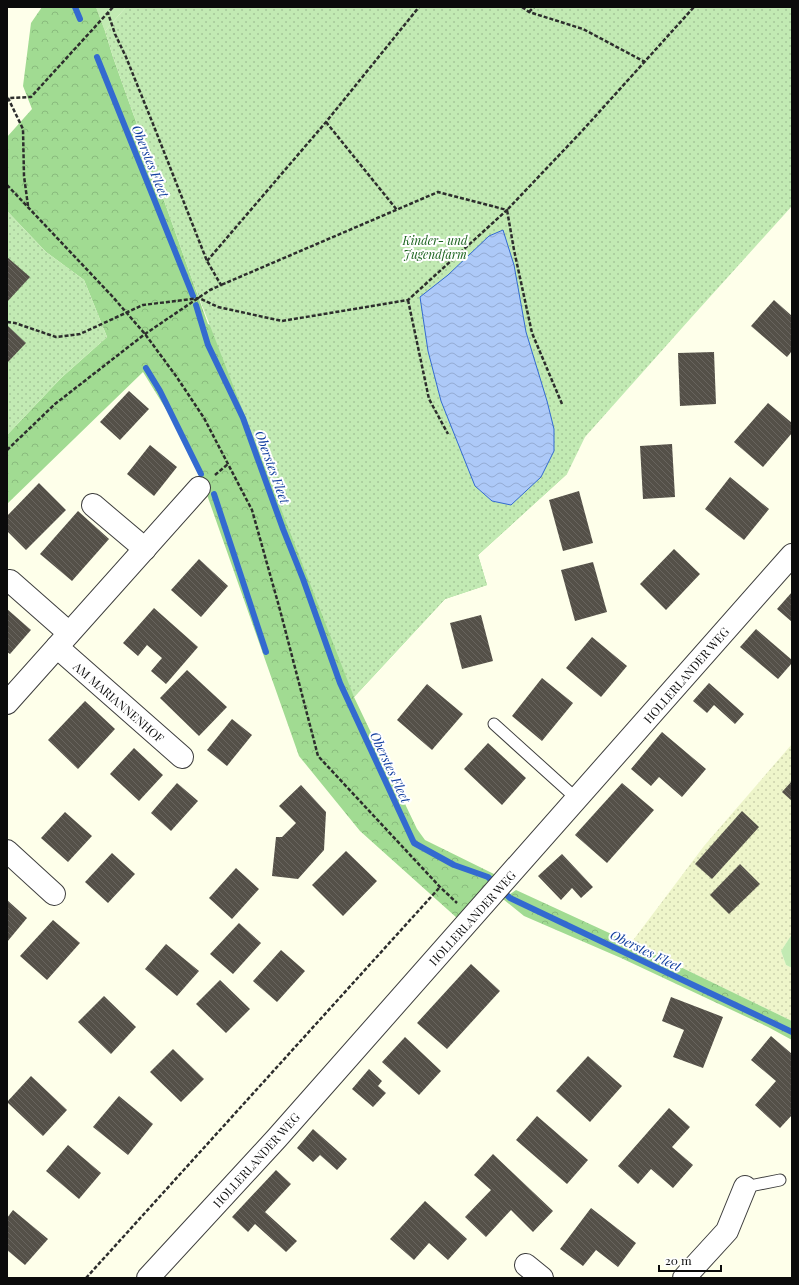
<svg xmlns="http://www.w3.org/2000/svg" width="799" height="1285" font-family="'Playfair Display',serif">
<defs>
<pattern id="farmland-dots" width="8" height="8" patternUnits="userSpaceOnUse"><rect width="8" height="8" fill="#eef5ca"/><path d="M2 2h.1M6 6h.1" fill="none" stroke="#cbd1ac" stroke-width="1.8" stroke-linecap="round"/></pattern>
<pattern id="forest-crowns" width="20" height="18" patternUnits="userSpaceOnUse"><rect width="20" height="18" fill="#a1db92"/><path d="M2 6a3 3 0 1 1 6 0M12 15a3 3 0 1 1 6 0" fill="none" stroke="#89bb7d"/></pattern>
<pattern id="park-dots" width="8" height="8" patternUnits="userSpaceOnUse"><rect width="8" height="8" fill="#c2eab3"/><path d="M2 2h.1M6 6h.1" fill="none" stroke="#a5c799" stroke-width="1.8" stroke-linecap="round"/></pattern>
<pattern id="water-waves" width="16" height="10" patternUnits="userSpaceOnUse"><rect width="16" height="10" fill="#adc9f8"/><path d="M0 5q4-4 8 0t8 0" fill="none" stroke="#94abd3"/></pattern>
<pattern id="building-back-hatch" width="6" height="6" patternUnits="userSpaceOnUse"><rect width="6" height="6" fill="#545048"/><path d="M-1 5l2 2M0 0l6 6M5-1l2 2" fill="none" stroke="#68645e"/></pattern>
</defs>
<rect width="100%" height="100%" fill="#feffea"/>
<polygon fill="url(#farmland-dots)" points="792,744 792,934 781,951 786,965 792,968 792,1021 631,943 704,846"/>
<g fill="#c2eab3">
<polygon points="96,7 126,7 105,31"/>
<polygon points="792,934 792,968 786,965 781,951"/>
</g>
<g fill="url(#forest-crowns)">
<polygon points="42,7 96,7 105,31 113,57 208,324 567,474 478,555 487,585 445,599 354,697 417,829 425,840 496,875 457,918 360,831 299,756 200,475 169,414 143,372 7,504 7,435 61,378 107,337 84,280 46,252 7,211 7,137 32,109 23,86 31,23"/>
<polygon points="516,890 631,943 792,1021 792,1040 768,1027 621,958 524,916 503,899"/>
</g>
<g fill="url(#park-dots)">
<polygon points="126,7 792,7 792,206 690,319 585,437 567,474 478,555 487,585 445,599 354,697 193,282 113,57 105,31"/>
<polygon points="7,211 46,252 84,280 107,337 61,378 7,435"/>
</g>
<polygon fill="url(#water-waves)" stroke="#336ad0" points="503,230 514,265 526,332 547,401 554,429 554,451 541,477 511,505 492,501 475,486 441,401 428,351 420,297 448,275 489,236"/>
<g fill="none" stroke-linecap="round" stroke-linejoin="round">
<g stroke="#336ad0" stroke-width="6">
<polyline points="75,7 80,19"/>
<polyline points="97,57 193,296"/>
<polyline points="196,305 208,345 243,418 283,529 303,579 340,683 414,843 454,865 488,877 510,898 792,1032"/>
<polyline points="146,368 160,391 201,474"/>
<polyline points="214,494 266,652"/>
</g>
</g>
<g fill="url(#building-back-hatch)">
<polygon points="7,257 30,277 7,302"/>
<polygon points="774,300 792,316 792,351 787,357 751,326"/>
<polygon points="8,326 26,343 7,363 7,327"/>
<polygon points="714,352 716,404 680,406 678,353"/>
<polygon points="129,391 149,409 120,440 100,422"/>
<polygon points="768,403 792,423 792,433 763,467 734,442"/>
<polygon points="672,444 675,497 643,499 640,446"/>
<polygon points="150,445 177,467 154,496 127,474"/>
<polygon points="730,477 769,509 744,540 705,509"/>
<polygon points="39,483 66,510 26,550 7,531 7,516"/>
<polygon points="579,491 593,543 563,551 549,500"/>
<polygon points="78,511 109,539 72,581 40,554"/>
<polygon points="674,549 700,574 666,610 640,584"/>
<polygon points="199,559 228,586 201,617 171,590"/>
<polygon points="593,562 607,612 575,621 561,570"/>
<polygon points="792,592 792,622 777,609"/>
<polygon points="154,608 198,647 166,684 151,671 162,658 147,645 138,656 123,643"/>
<polygon points="7,609 31,630 10,654 7,652"/>
<polygon points="481,615 493,661 462,669 450,623"/>
<polygon points="756,629 792,660 792,663 778,679 740,647"/>
<polygon points="592,637 627,666 601,697 566,668"/>
<polygon points="187,670 227,707 199,736 160,698"/>
<polygon points="542,678 573,703 542,741 512,716"/>
<polygon points="709,683 744,714 735,724 714,705 707,713 693,701"/>
<polygon points="427,684 463,714 432,750 397,720"/>
<polygon points="85,701 115,729 78,769 48,740"/>
<polygon points="232,719 252,735 227,766 207,750"/>
<polygon points="662,732 706,769 682,797 659,777 651,786 631,769"/>
<polygon points="488,743 526,778 502,805 464,769"/>
<polygon points="134,748 163,775 139,801 110,774"/>
<polygon points="792,781 792,801 782,792"/>
<polygon points="177,783 198,801 171,831 151,813"/>
<polygon points="622,783 654,810 607,863 575,835"/>
<polygon points="301,785 326,812 324,850 298,879 272,876 276,837 282,837 296,823 279,806"/>
<polygon points="742,811 759,827 712,879 695,864"/>
<polygon points="65,812 92,836 68,862 41,838"/>
<polygon points="346,851 377,881 343,916 312,885"/>
<polygon points="112,853 135,874 108,903 85,882"/>
<polygon points="562,854 593,887 581,898 572,888 561,900 538,876"/>
<polygon points="740,864 760,884 729,914 710,895"/>
<polygon points="236,868 259,889 232,919 209,898"/>
<polygon points="7,900 27,918 7,942"/>
<polygon points="53,920 80,943 47,980 20,956"/>
<polygon points="239,923 261,943 233,974 210,954"/>
<polygon points="166,944 199,971 177,996 145,969"/>
<polygon points="281,950 305,971 277,1002 253,981"/>
<polygon points="471,964 500,991 447,1049 417,1023"/>
<polygon points="220,980 250,1009 226,1033 196,1004"/>
<polygon points="104,996 136,1027 111,1054 78,1022"/>
<polygon points="671,997 723,1017 703,1068 673,1057 684,1030 662,1021"/>
<polygon points="771,1036 792,1054 792,1115 780,1128 755,1105 776,1081 751,1060"/>
<polygon points="405,1037 441,1071 419,1095 382,1062"/>
<polygon points="173,1049 204,1079 181,1102 150,1072"/>
<polygon points="588,1056 622,1086 590,1122 556,1091"/>
<polygon points="369,1069 382,1081 378,1086 386,1093 373,1107 352,1089"/>
<polygon points="31,1076 67,1110 43,1136 7,1102"/>
<polygon points="119,1096 153,1124 128,1155 93,1127"/>
<polygon points="669,1108 690,1127 672,1147 693,1165 673,1188 651,1169 638,1184 618,1166"/>
<polygon points="537,1116 588,1160 567,1184 516,1140"/>
<polygon points="313,1129 347,1159 337,1170 320,1155 313,1162 297,1148"/>
<polygon points="68,1145 101,1173 79,1199 46,1171"/>
<polygon points="493,1154 553,1211 533,1232 511,1210 486,1237 465,1217 491,1190 474,1175"/>
<polygon points="276,1170 291,1184 265,1212 297,1241 286,1252 255,1224 248,1232 232,1217"/>
<polygon points="425,1201 467,1239 448,1260 429,1243 414,1260 390,1239"/>
<polygon points="591,1208 636,1243 618,1267 596,1250 583,1266 560,1249"/>
<polygon points="13,1210 48,1239 25,1265 7,1250 7,1218"/>
</g>
<g fill="none" stroke-linecap="round" stroke-linejoin="round">
<defs>
<g id="service">
<polyline points="494,724 577,799"/>
<polyline points="745,1187 780,1180"/>
</g>
<g id="minor">
<polyline points="93,505 145,549"/>
<polyline points="10,581 69,633"/>
<polyline points="57,647 182,757"/>
<polyline points="7,703 199,488"/>
<polyline points="7,851 54,894"/>
<polyline points="526,1265 542,1278"/>
<polyline points="148,1278 277,1138 792,555"/>
<polyline points="684,1278 727,1231 745,1187"/>
</g>
</defs>
<use href="#service" stroke="#3e3e3e" stroke-width="13"/>
<use href="#minor" stroke="#3e3e3e" stroke-width="24"/>
<g stroke="#2d2d2d" stroke-width="2.5" stroke-dasharray="4 2" stroke-linecap="butt">
<polyline points="522,7 529,12 583,29 645,62"/>
<polyline points="529,12 534,7"/>
<polyline points="326,122 397,210"/>
<polyline points="7,185 112,296 145,334 176,376 204,418 252,510 280,610 318,756 440,887 457,903"/>
<polyline points="28,206 24,176 23,129 8,98 31,97 113,7"/>
<polyline points="207,261 326,122 419,7"/>
<polyline points="408,300 429,399 448,434"/>
<polyline points="7,322 15,323 56,337 80,334 143,305 199,298 218,307 282,321 408,300 507,210 438,192 221,285"/>
<polyline points="562,404 532,333 514,250 507,210 582,131 694,7"/>
<polyline points="7,450 55,404 145,334 210,290 221,285 207,261 153,124 126,57 115,34 108,13"/>
<polyline points="215,475 228,464"/>
<polyline points="86,1278 440,887"/>
</g>
<use href="#service" stroke="#fff" stroke-width="11"/>
<use href="#minor" stroke="#fff" stroke-width="22"/>
</g>
<g text-anchor="middle" dominant-baseline="central" stroke-width="4" stroke-linejoin="round" paint-order="stroke">
<g font-size="12" font-style="italic" fill="#1b641e" stroke="#fff">
<text x="435" y="240">Kinder- und<tspan x="435" dy="14">Jugendfarm</tspan></text>
</g>
<g font-size="12" fill="#0b0b0b" stroke="#fff">
<text transform="translate(686 675) rotate(-49)">HOLLERLANDER WEG</text>
<text transform="translate(119 702) rotate(41)">AM MARIANNENHOF</text>
<text transform="translate(472 918) rotate(-48)">HOLLERLANDER WEG</text>
<text transform="translate(256 1160) rotate(-48)">HOLLERLANDER WEG</text>
</g>
<g font-size="13" font-style="italic" fill="#123f9f" stroke="#fff">
<text transform="translate(151 161) rotate(68)">Oberstes Fleet</text>
<text transform="translate(273 467) rotate(70)">Oberstes Fleet</text>
<text transform="translate(391 767) rotate(65)">Oberstes Fleet</text>
<text transform="translate(646 950) rotate(26)">Oberstes Fleet</text>
</g>
</g>
<rect width="799" height="1285" fill="none" stroke="#0b0b0b" stroke-width="16"/>
<path d="M659 1265v6h62v-6" fill="none" stroke="#0b0b0b" stroke-width="2"/>
<text x="665" y="1265" font-size="12" fill="#0b0b0b" stroke="#ffffff" stroke-width="3" paint-order="stroke">20 m</text>
</svg>
